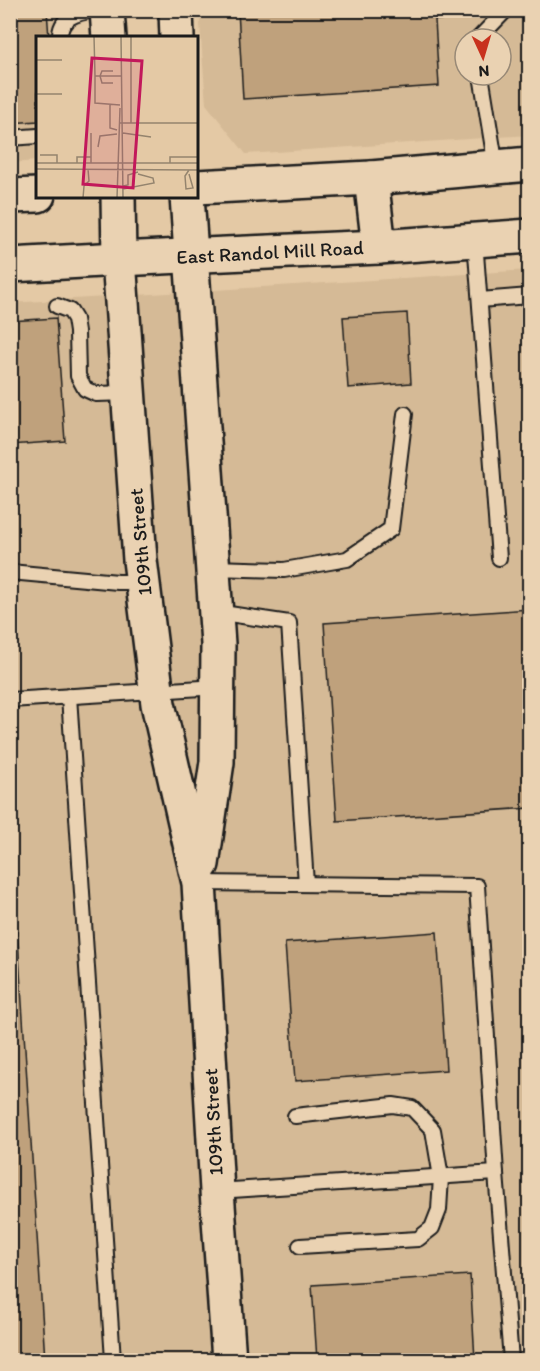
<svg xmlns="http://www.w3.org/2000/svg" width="540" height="1371" font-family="Itim,sans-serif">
<rect width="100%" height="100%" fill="#e4c9a5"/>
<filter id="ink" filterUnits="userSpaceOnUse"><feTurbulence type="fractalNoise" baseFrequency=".0167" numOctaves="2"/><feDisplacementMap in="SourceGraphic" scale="12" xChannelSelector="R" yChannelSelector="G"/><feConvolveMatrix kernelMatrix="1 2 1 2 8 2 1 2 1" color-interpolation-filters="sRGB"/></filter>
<g filter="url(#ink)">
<g fill="#d5ba96" fill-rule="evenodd">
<polygon points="11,11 68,11 69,37 38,38 37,161 11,163"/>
<path d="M199,11H529V135L246,154L206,104ZM465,39H501V75H465Z"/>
<polygon points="529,270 529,1360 11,1360 10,303"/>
</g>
<g fill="#bfa17b" stroke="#1c1c1c" stroke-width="1.5">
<polygon points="10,10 47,10 49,38 38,38 38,121 10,123"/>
<polygon points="238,10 458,10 458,18 435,20 439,86 243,99"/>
<polygon points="407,313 411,383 348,388 343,317"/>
<polygon points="56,318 65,441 10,445 10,321"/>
<polygon points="530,609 530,808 337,821 324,623"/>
<polygon points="10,816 45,1360 10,1360"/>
<polygon points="437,932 446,1070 295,1081 285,943"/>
<polygon points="470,1275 475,1360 317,1360 312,1285"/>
</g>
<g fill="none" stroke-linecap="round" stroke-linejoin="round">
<defs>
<g id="service">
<path d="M60,38C59,17 77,13 94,10"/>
<polyline points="478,39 506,10"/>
<polyline points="481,75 496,167"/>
<polyline points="10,138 38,136"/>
<polyline points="475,240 499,558"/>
<polyline points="480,300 530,296"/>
<polyline points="57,306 70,311 75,319 77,332 78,376 85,389 96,394 129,393"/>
<polyline points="213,568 284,570 347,559 391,529 405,414"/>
<polyline points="10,572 118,582 143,582"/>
<polyline points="216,612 289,623 306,884"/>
<polyline points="69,696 113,1360"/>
<polyline points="10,700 218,687"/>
<polyline points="199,883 477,886 496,1173 217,1191"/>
<polyline points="295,1116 393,1105 412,1108 433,1130 441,1177 439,1210 432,1228 418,1239 300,1246"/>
<polyline points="496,1173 511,1360"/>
</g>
<g id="tertiary">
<polyline points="107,10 109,38"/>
<polyline points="176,10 177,38"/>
<polyline points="118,196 119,259 140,560 158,704 199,883 217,1191 229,1360"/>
<polyline points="187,196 218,644 217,762 202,864"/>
</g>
<g id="secondary">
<polyline points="371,178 379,247"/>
<polyline points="196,187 371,178 530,164"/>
<polyline points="10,196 38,195"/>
<polyline points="10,265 119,259 379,247 530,236"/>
</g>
</defs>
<use href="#service" stroke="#1c1c1c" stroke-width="18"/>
<use href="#tertiary" stroke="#1c1c1c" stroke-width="38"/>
<use href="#secondary" stroke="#1c1c1c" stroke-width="38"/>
<use href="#service" stroke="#ead2b2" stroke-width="14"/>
<use href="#tertiary" stroke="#ead2b2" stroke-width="33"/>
<use href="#secondary" stroke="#ead2b2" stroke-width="33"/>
</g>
</g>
<g text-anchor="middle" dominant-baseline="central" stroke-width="5" stroke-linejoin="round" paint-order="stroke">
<g font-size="20" fill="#1c1c1c" stroke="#ead2b2">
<text transform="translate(270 252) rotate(-3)">East Randol Mill Road</text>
<text transform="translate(140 542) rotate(-95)">109th Street</text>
<text transform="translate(213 1122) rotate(-93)">109th Street</text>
</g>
</g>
<g transform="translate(36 36)">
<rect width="162" height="162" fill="#e4c9a5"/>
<path fill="none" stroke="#94846e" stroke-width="1.5" d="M58,0L59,40M85,0L87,162M0,24H26M77,47H66L64,40L66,35H77M0,58H26M74,68V92L81,94M84,69L59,67V40H85M84,87H162M95,87V0M55,97V127M87,97L115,101M62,111L64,100L81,98M4,119H21V127M0,127H162M41,127V121H55M134,127V121H162M0,133L162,134M153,138L157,152L150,153L149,140L153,134M87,150L92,149V139L102,136M87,153L118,147L117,142L102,138M47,162L48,150L53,145L52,133M81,162L84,72"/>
<path fill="#c2185b" fill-opacity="0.15" stroke="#c2185b" stroke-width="3" d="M56,22L106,25L97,152L47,148Z"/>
<rect width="162" height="162" fill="none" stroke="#1c1c1c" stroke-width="3"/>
</g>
<rect width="540" height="1371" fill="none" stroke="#ead2b2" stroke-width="36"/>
<rect x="18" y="18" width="504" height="1335" fill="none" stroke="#1c1c1c" stroke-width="2" filter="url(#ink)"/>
<g transform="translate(483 57) rotate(176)"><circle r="28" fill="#ead2b2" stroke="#988976" stroke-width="1.5"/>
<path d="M0-4.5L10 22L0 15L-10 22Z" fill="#c8321e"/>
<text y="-9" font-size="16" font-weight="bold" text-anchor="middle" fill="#1c1c1c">N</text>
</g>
</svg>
